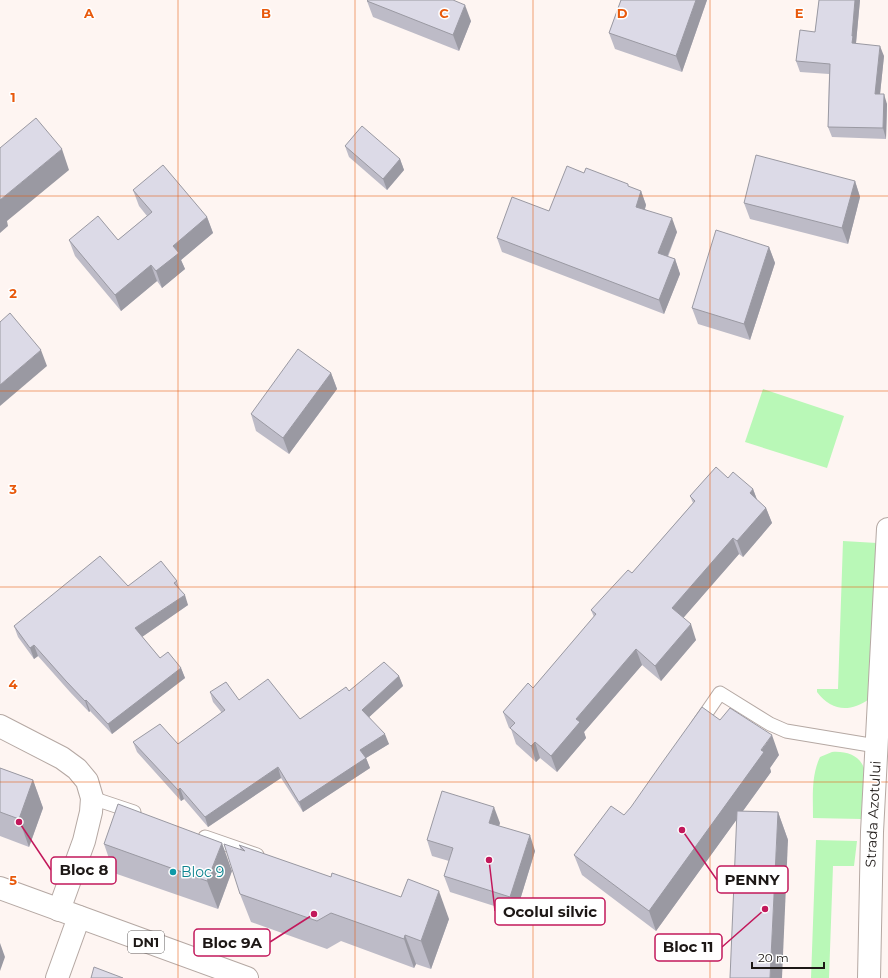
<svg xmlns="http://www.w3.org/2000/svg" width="888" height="978" font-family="Montserrat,sans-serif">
<rect width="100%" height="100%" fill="#fef5f2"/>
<g fill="#b9f8b7">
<polygon points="763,389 844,416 827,468 745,442"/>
<path d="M843,541L877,543L869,699C850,713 831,711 817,692V689H838Z"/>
<path d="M832,752C846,751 859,755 864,768L861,819L813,818C813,797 811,776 820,757Z"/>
<polygon points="816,840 857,841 854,866 833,866 829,978 811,978"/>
</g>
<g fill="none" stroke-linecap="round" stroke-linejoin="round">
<defs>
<g id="lane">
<polyline points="698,725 720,693 770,724 786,731 876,746"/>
<polyline points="92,798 134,812"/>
<polyline points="205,837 257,855"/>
</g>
<polyline id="street" points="57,978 79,917"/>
<g id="secondary">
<polyline points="0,726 62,758 77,769 87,781 92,798 91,812 84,841 59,910"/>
<polyline points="869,978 872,832 888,529"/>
</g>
<polyline id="primary" points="0,888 247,978"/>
</defs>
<use href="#lane" stroke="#b5a8a3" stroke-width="15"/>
<use href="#street" stroke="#b5a8a3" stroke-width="24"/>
<use href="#secondary" stroke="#b5a8a3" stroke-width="24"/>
<use href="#primary" stroke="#b5a8a3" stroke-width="24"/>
<use href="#lane" stroke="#fff" stroke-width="13"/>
<use href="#street" stroke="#fff" stroke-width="22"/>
<use href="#secondary" stroke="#fff" stroke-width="22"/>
<use href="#primary" stroke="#fff" stroke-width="22"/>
</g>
<g fill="#bdbbc7">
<polygon points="621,0 707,0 682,72 615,49 609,33"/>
<polygon points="819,0 860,0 856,43 884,56 880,94 887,104 886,139 832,137 828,127 829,74 800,72 796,61 815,32"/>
<polygon points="367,1 471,21 459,51 373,17"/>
<polygon points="345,146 400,159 404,170 387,190 349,157"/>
<polygon points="584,173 629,187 641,191 646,205 645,209 677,232 668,257 675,259 680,274 664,314 502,252 497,238 549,211"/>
<polygon points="855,181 860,197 848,244 750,219 744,203"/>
<polygon points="133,190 207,217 213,233 181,260 185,269 162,288 157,281 121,311 75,256 69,240 118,240 147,216 139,206"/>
<polygon points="769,247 775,263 750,340 698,324 692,308"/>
<polygon points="331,373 337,389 289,454 256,431 251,414"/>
<polygon points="728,478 753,489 757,500 766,508 772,523 743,557 739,554 683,618 696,640 661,681 642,665 584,732 586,738 557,772 540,758 536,762 516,744 511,729 509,728 503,712 533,688 594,617 591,610 632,573 693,503 690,496"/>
<polygon points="177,581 179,588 188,605 142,637 160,658 181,668 185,678 112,734 90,711 89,712 70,692 38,656 34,659 18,637 14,626 128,586"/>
<polygon points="399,676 403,686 369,717 389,744 366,758 370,768 303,812 281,778 208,827 184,799 181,801 137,752 133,742 178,744 222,713 213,702 210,692 300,719 349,691"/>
<polygon points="720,720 779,755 770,768 771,772 743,811 778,812 788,840 737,819 656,931 582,875 574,855 624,815"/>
<polygon points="0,768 33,780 43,808 29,847 0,836"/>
<polygon points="500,823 499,826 535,851 516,913 450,892 444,876 449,861 432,856 427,840"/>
<polygon points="104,844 232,871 218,909 114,873"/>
<polygon points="239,845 449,919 431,969 416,964 414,968 341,941 327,949 251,922 240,894 241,850"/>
</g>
<g fill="#9a99a2">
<polygon points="696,0 707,0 682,72 676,56"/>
<polygon points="855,0 860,0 856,43 852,43 852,36"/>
<polygon points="465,5 471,21 459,51 453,35"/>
<polygon points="880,46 884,56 879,104 875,94"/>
<polygon points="884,94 887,104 886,139 883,128"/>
<polygon points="62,149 69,170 7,221 8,226 0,233 0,200"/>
<polygon points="400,159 404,170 387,190 383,179"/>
<polygon points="855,181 860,197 848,244 842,228"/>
<polygon points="641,191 646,205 641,221 636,207"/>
<polygon points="207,217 213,233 181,260 185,269 162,288 156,271 173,246"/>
<polygon points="672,218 677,232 663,267 658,253"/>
<polygon points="769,247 775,263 750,340 744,324"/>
<polygon points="675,259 680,274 664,314 659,300"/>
<polygon points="151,265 157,281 121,311 115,295"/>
<polygon points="41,350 47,366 0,406 0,385"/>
<polygon points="331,373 337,389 289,454 283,438"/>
<polygon points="753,489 759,505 750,493"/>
<polygon points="766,508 772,523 743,557 737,541"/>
<polygon points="733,538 739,554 678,624 672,608"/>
<polygon points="185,595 188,605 139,639 135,628"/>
<polygon points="691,624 696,640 661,681 655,666"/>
<polygon points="34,645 38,656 34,659 30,648"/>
<polygon points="636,649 642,665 584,732 586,738 557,772 551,756 576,719"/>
<polygon points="181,668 185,678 112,734 108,724"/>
<polygon points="399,676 403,686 366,720 362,710"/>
<polygon points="86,700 90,711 89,712 85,701"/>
<polygon points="385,734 389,744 366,758 370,768 303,812 299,802 360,750"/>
<polygon points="772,735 779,755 770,768 771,772 656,931 649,911"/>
<polygon points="535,742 540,758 536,762 531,746"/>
<polygon points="278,767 281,778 208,827 205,817"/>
<polygon points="33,780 43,808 29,847 19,819"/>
<polygon points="180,788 184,799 181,801 178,790"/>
<polygon points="494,807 500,823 495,839 489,823"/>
<polygon points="778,812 788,840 782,978 770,978"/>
<polygon points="530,835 535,851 516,913 510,897"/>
<polygon points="222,843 232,871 218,909 207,881"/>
<polygon points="439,891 449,919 431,969 421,941"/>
<polygon points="405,935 416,964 414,968 404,939"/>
<polygon points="0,943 5,957 0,971"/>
</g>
<g fill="#dcdae7" stroke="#9a99a2">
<polygon points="368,0 453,0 465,5 453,35 367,1"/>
<polygon points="621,0 696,0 676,56 609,33"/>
<polygon points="819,0 855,0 852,36 853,36 852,43 880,46 875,94 884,94 883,128 828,127 830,64 796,61 800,30 815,32"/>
<polygon points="36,118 62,149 0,200 0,148"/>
<polygon points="362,126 400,159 383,179 345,146"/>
<polygon points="756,155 855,181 842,228 744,203"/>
<polygon points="163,165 207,217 173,246 179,253 156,271 151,265 115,295 69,240 98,216 118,240 152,212 133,190"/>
<polygon points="567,166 584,173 586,168 628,184 628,186 641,191 636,207 672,218 658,253 675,259 659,300 497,238 512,197 549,211"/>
<polygon points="716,230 769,247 744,324 692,308"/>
<polygon points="10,313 41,350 0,385 0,322"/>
<polygon points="298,349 331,373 283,438 251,414"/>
<polygon points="716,467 728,478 733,472 753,489 750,493 766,508 737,541 733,538 672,608 691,624 655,666 636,649 576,719 580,722 551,756 535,742 531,746 510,728 515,723 503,712 528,683 533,688 596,614 591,610 628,570 632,573 695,501 690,496"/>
<polygon points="100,556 128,586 161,561 177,581 174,583 185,595 135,628 160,658 168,652 181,668 108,724 86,700 85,701 66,681 34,645 30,648 14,626"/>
<polygon points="384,662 399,676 362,710 385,734 360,750 366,758 299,802 278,767 205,817 180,788 178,790 133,742 160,724 178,744 225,710 210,692 226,682 239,700 268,679 300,719 346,687 349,691"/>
<polygon points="702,707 720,720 730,708 772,735 761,750 764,752 649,911 574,855 611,806 624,815 631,807 659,767"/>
<polygon points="0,768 33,780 19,819 0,812"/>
<polygon points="442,791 494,807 489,823 530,835 510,897 444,876 453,848 427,840"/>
<polygon points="118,804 222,843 207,881 104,844"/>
<polygon points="737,811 778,812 770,978 730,978"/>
<polygon points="224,844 245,851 239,845 331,877 332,873 401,897 408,879 439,891 421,941 405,935 404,939 331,913 317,921 240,894"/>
<polygon points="94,967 123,978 91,978"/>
</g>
<path fill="none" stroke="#e8590c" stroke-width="1" stroke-opacity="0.55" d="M178,0V978M355,0V978M533,0V978M710,0V978M0,196H888M0,391H888M0,587H888M0,782H888"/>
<circle fill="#0f9aa8" stroke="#fff" stroke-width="1.5" cx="173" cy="872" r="4"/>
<g text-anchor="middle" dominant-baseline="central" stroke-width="3" stroke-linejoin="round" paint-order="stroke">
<rect fill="#fff" stroke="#615d5c" stroke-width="1" x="128" y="931" width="36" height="22" rx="3"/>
<g font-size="13" font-weight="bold" fill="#1d1816">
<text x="146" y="942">DN1</text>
</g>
<g font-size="14" fill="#1d1816" stroke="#fff">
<text transform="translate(873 814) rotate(-87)">Strada Azotului</text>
</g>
<g font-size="14" fill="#0d838f" stroke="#fff" text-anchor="start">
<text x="181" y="872">Bloc 9</text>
</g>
</g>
<g font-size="13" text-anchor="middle" font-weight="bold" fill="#e8590c" stroke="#fff" stroke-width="3" stroke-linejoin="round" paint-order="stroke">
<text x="89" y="18">A</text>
<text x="266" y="18">B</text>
<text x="444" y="18">C</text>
<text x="622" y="18">D</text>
<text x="799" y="18">E</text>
<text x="13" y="102">1</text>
<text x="13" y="298">2</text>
<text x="13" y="494">3</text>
<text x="13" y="689">4</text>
<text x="13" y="885">5</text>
</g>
<path fill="none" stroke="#c2185b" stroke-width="1.5" d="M19 822L51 870M682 830L717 880M489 860L495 911M314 914L270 942M765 909L722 947"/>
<g fill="#c2185b" stroke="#fff" stroke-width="1.5">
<circle cx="19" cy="822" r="4"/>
<circle cx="682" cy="830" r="4"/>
<circle cx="489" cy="860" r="4"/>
<circle cx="314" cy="914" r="4"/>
<circle cx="765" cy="909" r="4"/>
</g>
<g fill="#fff" stroke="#c2185b" stroke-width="1.5">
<rect x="51" y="857" width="65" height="27" rx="4"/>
<rect x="717" y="866" width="71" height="27" rx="4"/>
<rect x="495" y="898" width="110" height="27" rx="4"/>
<rect x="194" y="929" width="76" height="27" rx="4"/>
<rect x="655" y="934" width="67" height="27" rx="4"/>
</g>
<g font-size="15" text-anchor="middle" font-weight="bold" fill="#1d1816">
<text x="84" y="875">Bloc 8</text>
<text x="752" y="885">PENNY</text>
<text x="550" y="917">Ocolul silvic</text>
<text x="232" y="948">Bloc 9A</text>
<text x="688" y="952">Bloc 11</text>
</g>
<path d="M752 962v6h72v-6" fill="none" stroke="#1d1816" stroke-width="2"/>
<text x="758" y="962" font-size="12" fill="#1d1816" stroke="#ffffff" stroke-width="3" paint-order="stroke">20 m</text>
</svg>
